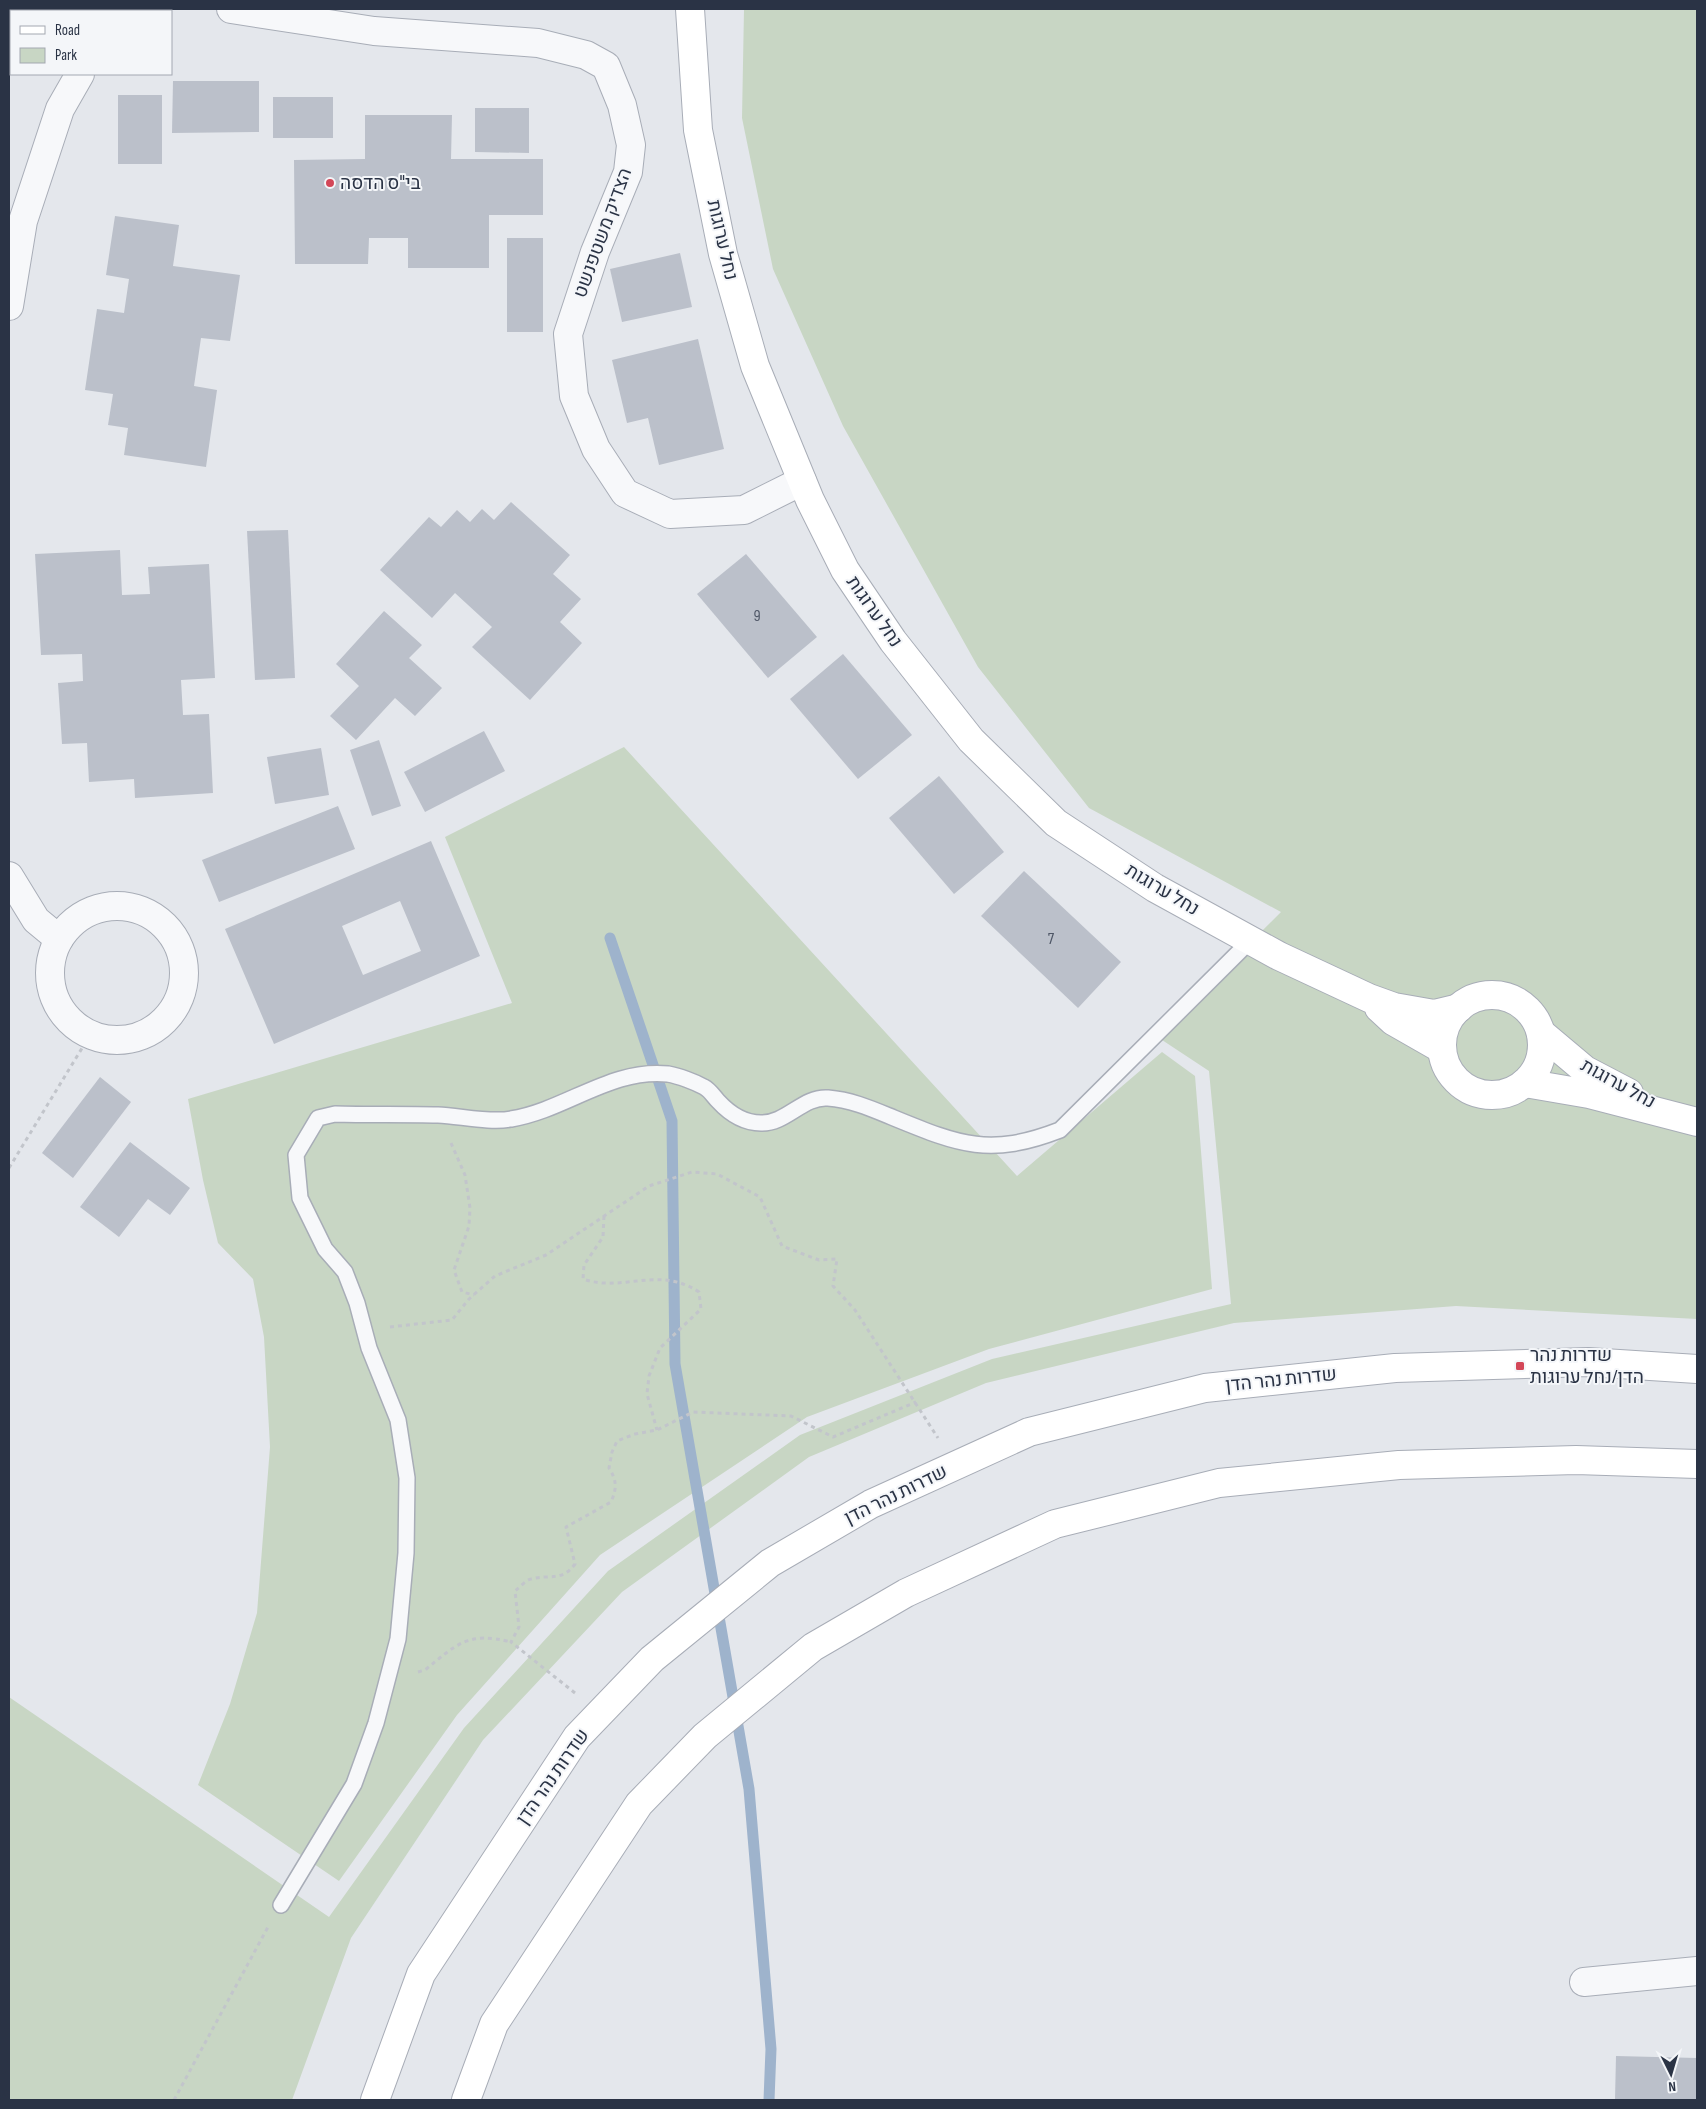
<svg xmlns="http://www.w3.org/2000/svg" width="1706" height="2109" font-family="'Sofia Sans Condensed',Heebo,sans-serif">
<rect width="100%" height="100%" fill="#e4e7ec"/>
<g fill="#c8d6c4">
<polygon points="744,9 1697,9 1697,1319 1456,1306 1234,1323 986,1383 809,1457 622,1592 483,1740 351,1938 292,2100 9,2100 9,1697 329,1917 464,1728 608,1571 800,1435 992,1359 1231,1304 1209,1071 1156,1036 1281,912 1089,808 978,667 843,426 773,269 742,118"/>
<polygon points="624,747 1017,1176 1162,1052 1195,1076 1212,1289 989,1349 807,1417 600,1555 457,1715 339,1881 198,1785 230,1704 257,1613 270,1447 264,1337 253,1279 218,1243 203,1180 188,1099 512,1003 445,837"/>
</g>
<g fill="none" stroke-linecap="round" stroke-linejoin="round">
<polyline stroke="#9eb3cc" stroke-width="11" points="610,938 672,1121 675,1364 749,1789 771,2049 769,2100"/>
</g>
<g fill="#bbc0ca" fill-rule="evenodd">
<polygon points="9,9 28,9 28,11 11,11 11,67 9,66"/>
<polygon points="173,81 259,81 259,132 172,133"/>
<rect x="118" y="95" width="44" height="69"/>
<rect x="273" y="97" width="60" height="41"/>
<polygon points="475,108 529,108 529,153 475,152"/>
<polygon points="365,115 452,115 451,159 543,159 543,215 489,215 489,268 408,268 408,238 369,238 368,264 295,264 294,160 365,159"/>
<polygon points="115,216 179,225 173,266 240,275 230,341 201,338 194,386 217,390 206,467 124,455 128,428 108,425 113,394 85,390 97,309 124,313 129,279 106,275"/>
<rect x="507" y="238" width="36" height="94"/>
<polygon points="680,253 692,307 622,322 610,269"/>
<polygon points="698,339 724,449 659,465 648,418 627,423 612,360"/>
<polygon points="511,502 570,555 553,574 581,599 560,622 582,643 530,700 472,647 492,627 455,593 432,618 380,570 429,517 441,527 457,510 470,522 482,509 494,520"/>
<polygon points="288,530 295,678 255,680 247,531"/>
<polygon points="120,550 122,595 150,594 148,567 209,564 215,678 181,680 183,715 209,714 213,793 135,798 134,779 89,782 87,743 62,744 58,683 83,681 82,654 41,655 35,554"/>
<polygon points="746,554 817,637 768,678 697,594"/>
<polygon points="384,611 422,645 409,658 442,688 415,716 395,698 356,740 330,716 359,686 336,664"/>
<polygon points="843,654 912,735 858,779 790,699"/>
<polygon points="484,731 505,771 425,812 404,772"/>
<polygon points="379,740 401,806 372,816 350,750"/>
<polygon points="321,748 329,795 275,804 267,757"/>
<polygon points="939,776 1004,852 954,894 889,818"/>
<polygon points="338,806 355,849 219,902 202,860"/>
<path d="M431,841L480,956L274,1044L225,929ZM400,901L421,951L363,975L342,926Z"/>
<polygon points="1024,871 1121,962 1078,1008 981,916"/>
<polygon points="100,1077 131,1102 73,1178 42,1153"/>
<polygon points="130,1142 190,1188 170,1215 148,1199 119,1237 80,1207"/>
<polygon points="1616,2056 1697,2058 1697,2100 1615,2100"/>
</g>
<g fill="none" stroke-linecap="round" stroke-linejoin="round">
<defs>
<path id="lane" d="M281,1905L354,1784L376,1723L398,1639L406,1553L407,1478L398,1420L369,1348L357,1303L345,1272L325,1249L300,1198L296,1155L318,1118L335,1114C369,1115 404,1114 438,1115C460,1116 490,1123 511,1119C566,1110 611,1068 668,1074C679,1076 695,1082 704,1087C710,1090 714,1097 718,1101C729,1113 744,1123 761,1123C786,1124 803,1096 828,1098C852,1100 872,1109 894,1118C960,1145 990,1157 1060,1130L1251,940"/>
<g id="street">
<polyline points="231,9 374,31 538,43 586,55 606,66 622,105 631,145 628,172 595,252 568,334 574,396 596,449 625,493 670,514 744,510 802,481"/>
<polyline points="151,11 155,9"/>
<polyline points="9,306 23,221 60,109 80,74"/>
<polyline points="9,876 36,920 59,939"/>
<circle cx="117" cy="973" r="67"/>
<polyline points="1584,1982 1697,1971"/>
</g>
<g id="secondary">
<polyline points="690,9 698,130 723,254 755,366 810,500 845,570 893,641 971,740 1056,823 1155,888 1279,956 1369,998 1394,1007 1434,1014 1459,1008"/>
<circle cx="1492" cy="1045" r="50"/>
<polyline points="1379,1008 1393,1021 1442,1049"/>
<polyline points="1541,1033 1585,1070 1629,1093"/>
<polyline points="1525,1083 1589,1094 1697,1122"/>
<polyline points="375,2100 421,1974 577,1737 652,1659 770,1563 871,1504 1029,1432 1205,1388 1395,1368 1588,1362 1697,1369"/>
<polyline points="466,2100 494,2024 639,1804 705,1736 813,1647 906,1593 1055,1524 1219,1483 1399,1465 1576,1460 1697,1464"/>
</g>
</defs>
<use href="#lane" stroke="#a8adb7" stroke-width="18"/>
<use href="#street" stroke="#a8adb7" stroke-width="30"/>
<use href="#secondary" stroke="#a8adb7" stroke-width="30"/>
<g stroke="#c2c5cb" stroke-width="3" stroke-dasharray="4 4" stroke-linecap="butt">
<polyline points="451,1143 465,1175 470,1208 469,1226 454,1270 462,1292 474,1295"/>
<polyline points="9,1168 90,1035"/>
<path d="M604,1216L603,1237L584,1265L583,1279C622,1293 659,1265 699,1292L701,1309L660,1348L649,1376L647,1394L657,1430"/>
<polyline points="390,1327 452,1320 469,1299 495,1276 546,1255 649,1186 692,1172 717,1174 760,1197 782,1246 819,1260 837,1259 833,1286 855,1310 938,1438"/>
<path d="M418,1672L425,1670C457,1644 468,1631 511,1642"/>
<path d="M575,1693L511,1642L519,1627L515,1591C520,1587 526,1580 531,1579C550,1574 562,1582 575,1564L566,1527L611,1502C617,1488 617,1481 609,1468L612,1452L617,1441L635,1434L657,1430L693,1412L791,1416L833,1437L916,1402"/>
<polyline points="174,2100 268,1927"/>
</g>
<use href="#lane" stroke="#f7f8fa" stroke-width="15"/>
<use href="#street" stroke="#f7f8fa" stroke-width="28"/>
<use href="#secondary" stroke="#fff" stroke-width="28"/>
</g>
<g fill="#d34758" stroke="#f4f6f9" stroke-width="2">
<circle cx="330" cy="183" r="5"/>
<rect x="1515" y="1361" width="10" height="10" rx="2.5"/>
</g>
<g text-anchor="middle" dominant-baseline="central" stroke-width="4" stroke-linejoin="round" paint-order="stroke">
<g font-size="16" fill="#4e5666">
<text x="757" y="616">9</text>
<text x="1051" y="939">7</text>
</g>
<g font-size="19" fill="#2a3345" stroke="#f4f6f9" text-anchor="start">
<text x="340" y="183">בי"ס הדסה</text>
<text x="1530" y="1355">שדרות נהר<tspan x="1530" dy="22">הדן/נחל ערוגות</tspan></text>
</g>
<g font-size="19" fill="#2a3345" stroke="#f4f6f9">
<text transform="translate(603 233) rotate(-70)">הצדיק משטפנשט</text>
<text transform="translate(722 240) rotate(77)">נחל ערוגות</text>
<text transform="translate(874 612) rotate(55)">נחל ערוגות</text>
<text transform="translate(1162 890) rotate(31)">נחל ערוגות</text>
<text transform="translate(1618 1084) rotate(29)">נחל ערוגות</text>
<text transform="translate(1281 1380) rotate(-6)">שדרות נהר הדן</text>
<text transform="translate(896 1495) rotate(-26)">שדרות נהר הדן</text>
<text transform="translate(553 1777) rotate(-55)">שדרות נהר הדן</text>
</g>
</g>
<rect width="1706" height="2109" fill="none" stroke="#2a3345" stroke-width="20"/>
<rect x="10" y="10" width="162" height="65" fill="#f4f6f9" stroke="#a3a8b1"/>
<rect x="20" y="26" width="25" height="8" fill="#ffffff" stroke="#a3a8b1"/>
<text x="55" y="35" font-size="15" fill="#2a3345">Road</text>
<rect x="20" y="48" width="25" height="15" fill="#c8d6c4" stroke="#a3a8b1"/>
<text x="55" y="60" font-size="15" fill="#2a3345">Park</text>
<g transform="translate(1671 2074) rotate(175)" stroke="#f4f6f9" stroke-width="4" paint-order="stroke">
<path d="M0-4L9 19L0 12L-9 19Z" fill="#2a3345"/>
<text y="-8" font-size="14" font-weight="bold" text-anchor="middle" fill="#2a3345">N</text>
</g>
</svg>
